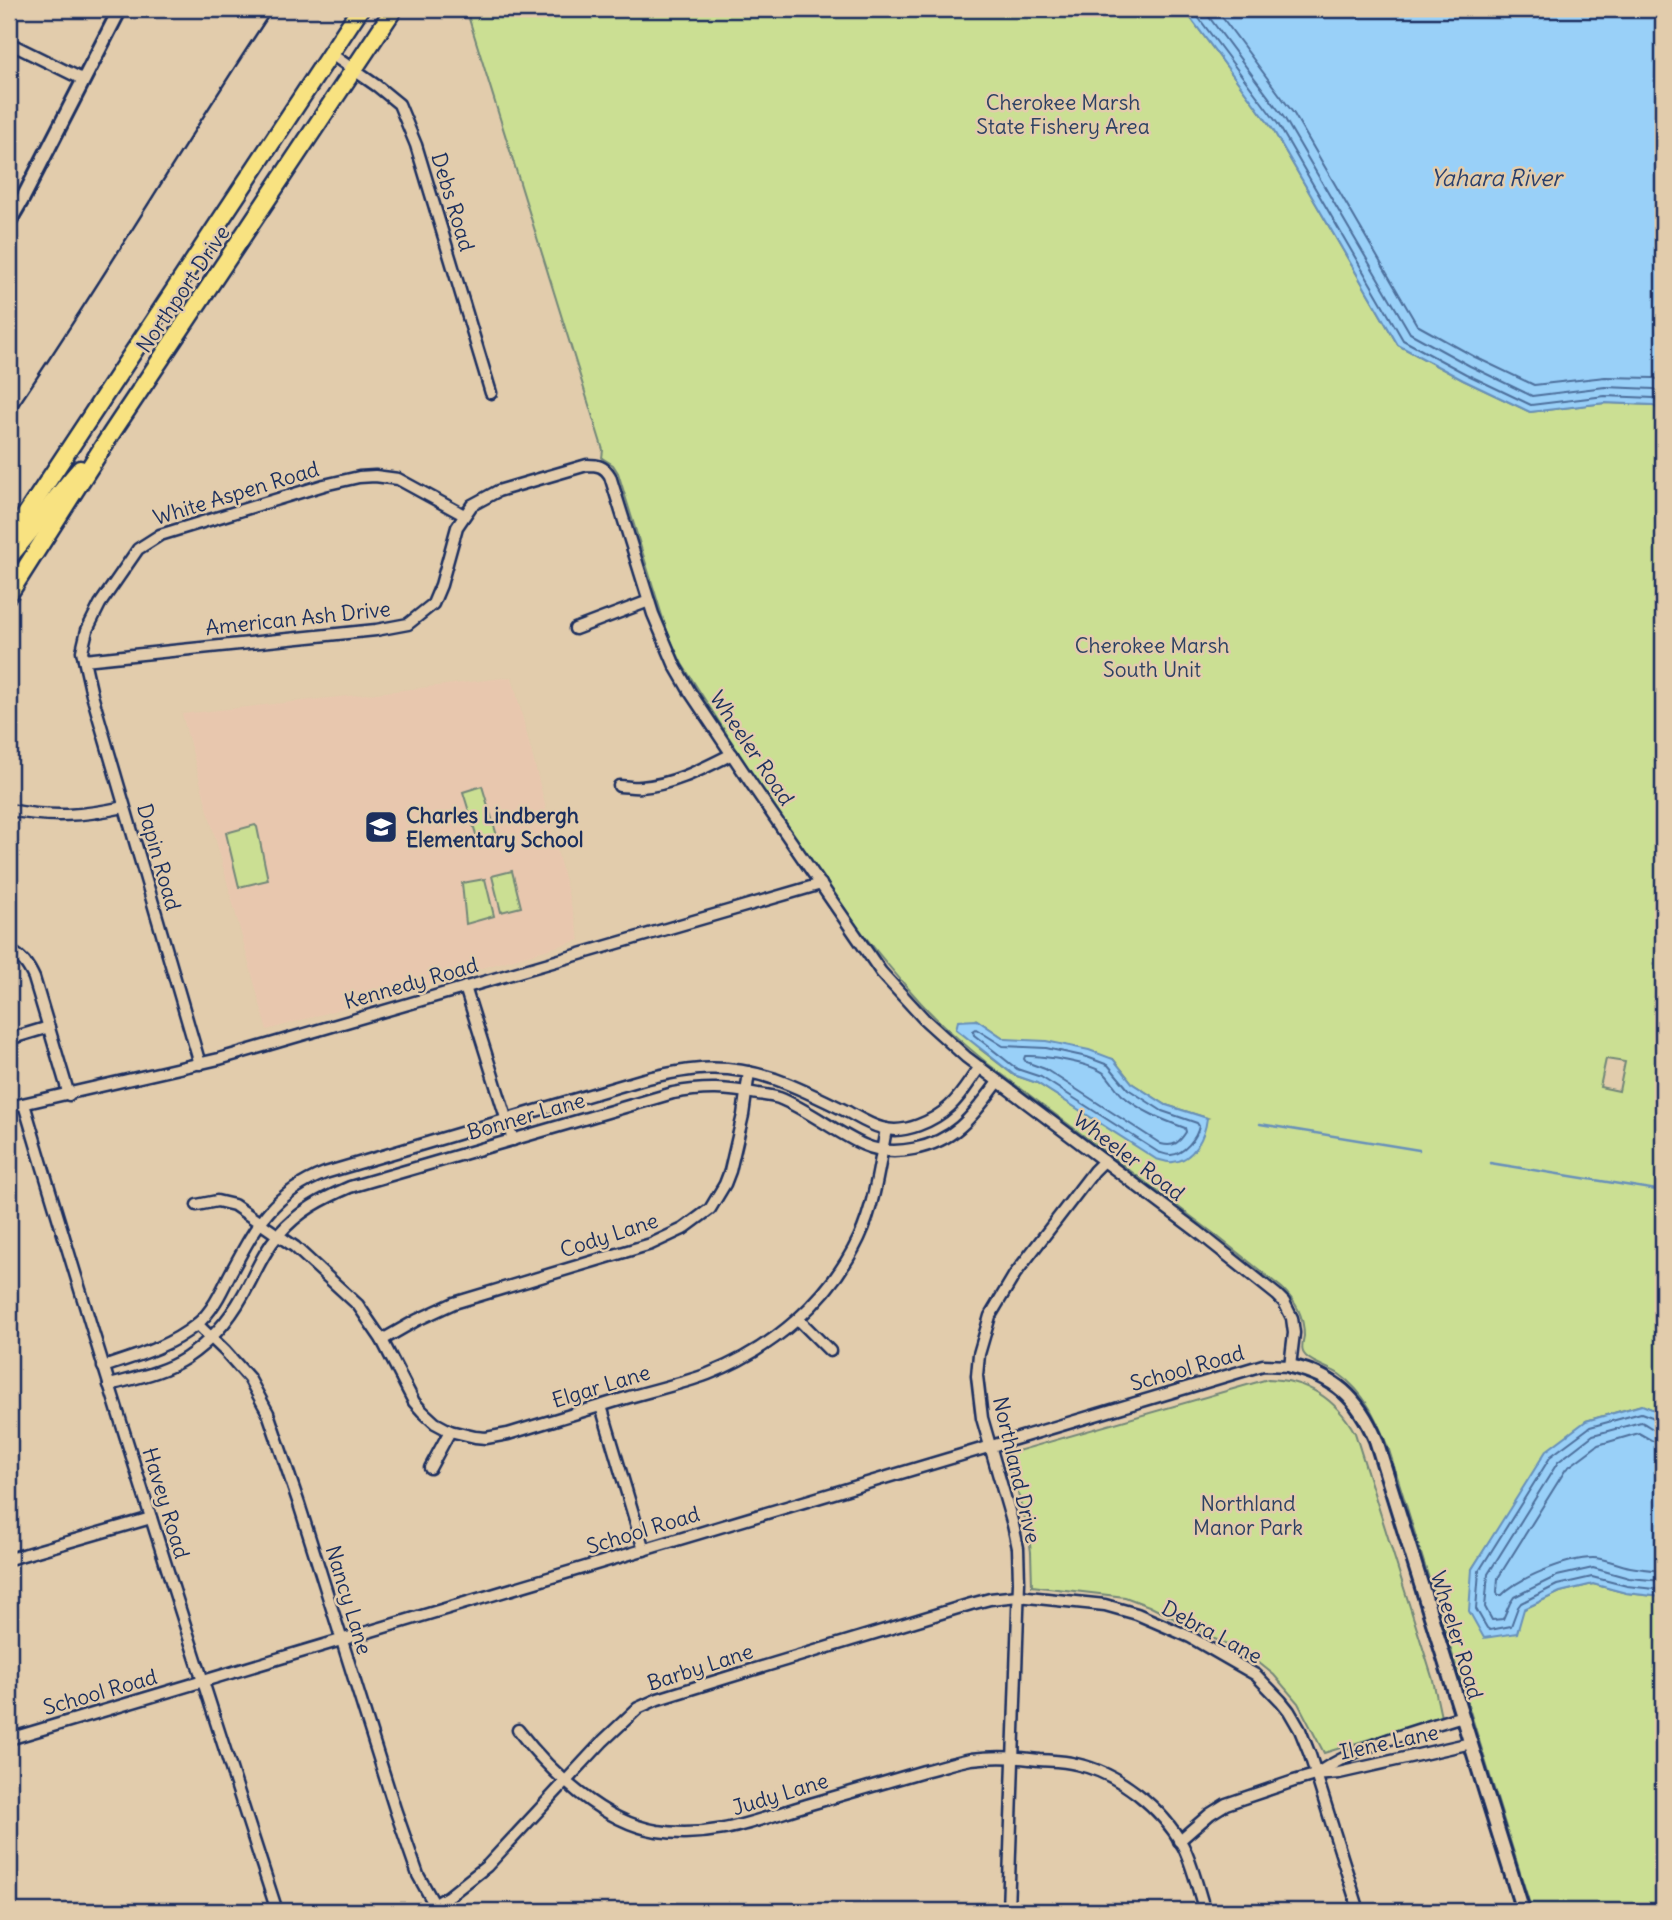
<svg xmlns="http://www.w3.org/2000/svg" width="1672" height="1920" font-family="Delius,sans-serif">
<rect width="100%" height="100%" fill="#e2ccac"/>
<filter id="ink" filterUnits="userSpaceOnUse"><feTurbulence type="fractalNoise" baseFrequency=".0143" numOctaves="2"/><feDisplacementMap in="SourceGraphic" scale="14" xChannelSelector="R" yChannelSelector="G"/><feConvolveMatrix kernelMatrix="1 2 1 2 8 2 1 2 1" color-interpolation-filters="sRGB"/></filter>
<g filter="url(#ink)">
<polygon fill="#e8c7ae" points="512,677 580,940 267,1030 182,714 404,690"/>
<g fill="#cbdf93" stroke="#738778" stroke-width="2" fill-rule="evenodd">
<path d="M466,9H1184L1272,128L1398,345L1463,380L1530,412L1605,403L1653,405L1663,414V1420L1657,1411L1641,1405L1586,1421L1507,1515L1472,1569L1524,1609L1560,1592L1593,1584L1626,1593L1663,1597V1911H1532L1389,1450C1377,1421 1366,1393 1339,1374C1330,1368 1306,1361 1303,1352C1301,1348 1303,1341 1304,1336C1304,1316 1296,1302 1282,1288L1213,1233L988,1064C962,1042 936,1021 914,995C824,895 755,777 682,664L670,639L663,619L618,473L613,465L602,458L603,450ZM977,1020L1005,1039L1113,1059L1133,1084L1166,1105L1207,1118L1126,1139L1037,1083L1014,1075L980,1049ZM1606,1059L1625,1062L1619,1091L1600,1087Z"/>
<polygon points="482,786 498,839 479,844 463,792"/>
<polygon points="255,825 257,827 268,880 239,887 226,833"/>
<polygon points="512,871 521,907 501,912 492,876"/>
<polygon points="485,879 494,916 466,924 462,883"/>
<path d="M1268,1379C1307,1380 1336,1399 1355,1433L1433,1680L1441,1717L1324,1753L1298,1703L1274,1675L1253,1658L1149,1606L1125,1597L1032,1586L1031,1552L1028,1530L1007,1454Z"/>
</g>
<g fill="#99d0f8" stroke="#6790ba" stroke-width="2">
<polygon points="1184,9 1663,9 1663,414 1653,405 1605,403 1530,412 1463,380 1398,345 1272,128"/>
<path d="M977,1020L1005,1039L1046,1041L1089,1050L1113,1059L1133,1084L1166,1105L1207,1118C1205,1136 1194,1160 1173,1162C1168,1163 1161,1160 1156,1159L1037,1083L1014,1075L956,1029L958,1021Z"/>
<polygon points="1642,1405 1657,1411 1663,1420 1663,1597 1626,1593 1593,1584 1560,1592 1524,1609 1517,1633 1484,1638 1469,1611 1472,1569 1546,1451 1586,1421"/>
</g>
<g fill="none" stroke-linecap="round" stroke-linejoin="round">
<g stroke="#4d6f9c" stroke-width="2">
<polyline points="1192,9 1278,124 1403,340 1466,374 1531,405 1605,396 1654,398 1663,405"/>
<polyline points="1203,9 1285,119 1410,333 1470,366 1532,396 1605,387 1654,389 1663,393"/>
<polyline points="1216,9 1294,114 1417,325 1475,357 1534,385 1605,377 1654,378 1663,381"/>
<path d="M976,1029L1003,1046L1046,1048L1087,1057L1108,1065L1128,1089L1162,1111L1197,1123L1199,1126C1197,1138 1184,1154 1171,1155C1166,1155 1162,1153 1158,1152L1041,1077L1017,1069L974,1035L973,1031Z"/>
<path d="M1025,1056C1042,1055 1092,1063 1105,1074C1111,1080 1116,1089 1122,1095C1140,1111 1163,1120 1185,1128L1186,1132C1179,1143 1174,1147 1161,1144L1045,1069L1026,1062L1024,1059Z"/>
<polyline points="1663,1423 1658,1422 1652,1417 1641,1413 1590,1427 1551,1456 1479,1571 1476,1609 1487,1628 1490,1630 1511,1626 1518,1607 1521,1603 1557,1585 1592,1577 1627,1586 1663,1590"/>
<path d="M1663,1432C1653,1432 1649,1425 1641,1422L1593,1435L1558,1462L1488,1574L1485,1607L1492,1620L1503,1619L1510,1603L1514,1597L1557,1576L1593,1568L1629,1578L1663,1581"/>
<path d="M1663,1442L1653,1441L1639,1433L1598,1445L1566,1469L1498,1578L1497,1592L1498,1595H1502C1518,1578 1568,1558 1593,1558C1605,1558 1618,1565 1630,1567C1641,1569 1652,1570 1663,1571"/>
</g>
<g stroke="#6790ba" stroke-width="2.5">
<polyline points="1260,1124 1419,1150"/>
<polyline points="1490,1163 1663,1191"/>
</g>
<defs>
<g id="minor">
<polyline points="15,46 84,80"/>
<polyline points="331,54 377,86 399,104 416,145 491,393"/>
<polyline points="575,629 649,601"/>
<path d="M619,786C626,786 634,788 641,787C673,785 704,768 732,754"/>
<path d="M9,810C51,818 83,816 124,807"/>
<path d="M9,950C22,957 28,965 34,978L69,1095"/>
<polyline points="465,987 513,1140"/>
<polyline points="9,1039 49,1027"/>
<polyline points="200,1064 92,695 82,651 87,630 100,604 138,549 160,535 324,485 359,477 375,476 398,479 464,515"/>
<path d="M24,1104C104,1374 190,1643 277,1911"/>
<polyline points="9,1107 219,1059 821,884"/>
<path d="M197,1205L217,1201L234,1205L295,1247L358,1305L382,1340L414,1402L422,1411L435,1423L450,1431L475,1437L486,1438L508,1434C547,1422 586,1410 626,1398C653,1390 681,1384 708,1374C772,1349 829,1301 859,1238C874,1207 880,1162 886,1129"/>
<polyline points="798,1319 830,1351"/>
<polyline points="197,1324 225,1351 249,1378 268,1413 299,1504 395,1809 418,1875 438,1911"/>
<polyline points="382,1340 417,1320 454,1303 651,1244 683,1229 710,1209 725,1184 730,1171 743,1115 749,1072"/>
<path d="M103,1367C136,1356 169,1347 196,1325C211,1313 221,1293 229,1276C255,1228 271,1194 325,1173L644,1079C693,1067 726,1063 775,1079C800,1088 824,1100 848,1112C859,1118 870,1125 882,1128C904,1135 934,1121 950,1106C962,1095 970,1080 980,1067"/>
<path d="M109,1385C135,1378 163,1373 186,1358C210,1342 229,1320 243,1295C255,1274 263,1252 279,1234C299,1211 322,1199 350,1187L673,1093C704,1087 728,1088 758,1094C765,1095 773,1096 779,1098C809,1110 835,1132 864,1145C894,1158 936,1148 960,1127C975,1114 987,1097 998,1082"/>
<polyline points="601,1406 644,1550"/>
<polyline points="430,1468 450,1431"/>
<polyline points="9,1559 151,1518"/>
<path d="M518,1730C551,1773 603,1822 657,1831C714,1839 754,1821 807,1805C846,1794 885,1782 924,1771C940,1767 955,1762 971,1759C993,1756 1017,1757 1039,1760C1052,1761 1064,1761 1076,1764C1119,1773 1162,1808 1183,1846C1193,1866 1198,1890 1205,1911"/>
<path d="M9,1739L1263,1365L1290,1366L1294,1333L1292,1318L1284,1302L1277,1295L1197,1231L966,1057L924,1019L881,972L753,786L690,692L675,666L653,614L610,476C604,466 598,465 587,465L498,491L472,505L457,527L441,585L433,604L408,624L376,630L84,660"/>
<path d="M1316,1774C1359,1745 1413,1732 1462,1716"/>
<polyline points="1179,1841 1210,1814 1226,1804 1294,1781 1315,1775 1339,1773 1471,1743"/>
<polyline points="424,1911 449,1896 487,1866 603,1741 638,1708 658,1699 729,1677 971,1604 990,1599 1018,1596 1105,1605 1137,1614 1190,1637 1256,1675 1281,1701 1289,1711 1300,1730 1310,1755 1359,1911"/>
<polyline points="983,1911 1008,1910"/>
<polyline points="1008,1911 1019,1582 1018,1548 1013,1525 982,1418 977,1376 979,1354 990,1316 1015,1274 1094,1171 1104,1161"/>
</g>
<g id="tertiary">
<polyline points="9,222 23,198 120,9"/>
<path d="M1290,1366C1335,1376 1358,1398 1376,1440L1523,1911"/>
</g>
<g id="primary">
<polyline points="9,540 360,9"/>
<path d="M9,557C34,529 55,497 80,469"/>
<polyline points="9,594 111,434 394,9"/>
</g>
</defs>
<use href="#minor" stroke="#1b2f5e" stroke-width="15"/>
<use href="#tertiary" stroke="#1b2f5e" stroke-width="18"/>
<use href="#primary" stroke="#1b2f5e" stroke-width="21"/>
<use href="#minor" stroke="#e2ccac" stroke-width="10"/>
<use href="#tertiary" stroke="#e2ccac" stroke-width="12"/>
<use href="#primary" stroke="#f8e281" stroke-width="16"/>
<path stroke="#1b2f5e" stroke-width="2.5" d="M9,419C101,285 183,144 273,9"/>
</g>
</g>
<defs>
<symbol id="school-square" viewBox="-11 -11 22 22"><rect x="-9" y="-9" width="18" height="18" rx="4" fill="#1b2f5e" stroke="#e2ccac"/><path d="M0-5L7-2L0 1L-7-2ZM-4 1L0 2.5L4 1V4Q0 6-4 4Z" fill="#fff"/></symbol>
</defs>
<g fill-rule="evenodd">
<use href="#school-square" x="362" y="808" width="38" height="38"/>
</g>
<g text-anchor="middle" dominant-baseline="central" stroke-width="5" stroke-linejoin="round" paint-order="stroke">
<g font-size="21" fill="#2d4163" stroke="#e2ccac">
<text x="1063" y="102">Cherokee Marsh<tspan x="1063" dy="24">State Fishery Area</tspan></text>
<text x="1152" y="645">Cherokee Marsh<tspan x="1152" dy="24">South Unit</tspan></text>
<text x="1248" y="1503">Northland<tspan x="1248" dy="24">Manor Park</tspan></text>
</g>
<g font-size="21" fill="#1b2f5e" stroke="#e2ccac">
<text transform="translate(453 202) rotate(73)">Debs Road</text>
<text transform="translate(183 289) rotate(-56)">Northport Drive</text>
<text transform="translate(236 493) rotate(-17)">White Aspen Road</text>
<text transform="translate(298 618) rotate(-6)">American Ash Drive</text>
<text transform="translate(752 748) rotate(56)">Wheeler Road</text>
<text transform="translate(159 857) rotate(74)">Dapin Road</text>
<text transform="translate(411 983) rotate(-16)">Kennedy Road</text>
<text transform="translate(526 1116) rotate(-16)">Bonner Lane</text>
<text transform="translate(1129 1156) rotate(37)">Wheeler Road</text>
<text transform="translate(609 1235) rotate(-18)">Cody Lane</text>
<text transform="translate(1187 1368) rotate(-16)">School Road</text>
<text transform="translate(601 1386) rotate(-17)">Elgar Lane</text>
<text transform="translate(1017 1470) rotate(77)">Northland Drive</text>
<text transform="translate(166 1503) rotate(73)">Havey Road</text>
<text transform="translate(643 1530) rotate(-17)">School Road</text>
<text transform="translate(349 1600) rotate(73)">Nancy Lane</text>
<text transform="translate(1212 1632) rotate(28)">Debra Lane</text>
<text transform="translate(1457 1635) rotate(73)">Wheeler Road</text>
<text transform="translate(700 1667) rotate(-18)">Barby Lane</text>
<text transform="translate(100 1692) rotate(-16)">School Road</text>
<text transform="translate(1389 1742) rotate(-12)">Ilene Lane</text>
<text transform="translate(780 1794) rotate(-17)">Judy Lane</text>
</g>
<g font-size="21" font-weight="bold" fill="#1b2f5e" stroke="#e2ccac" text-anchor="start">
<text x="406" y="815">Charles Lindbergh<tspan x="406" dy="24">Elementary School</tspan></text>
</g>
<g font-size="23" font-style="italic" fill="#283f6d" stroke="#e2ccac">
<text x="1496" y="177">Yahara River</text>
</g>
</g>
<rect width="1672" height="1920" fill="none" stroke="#e2ccac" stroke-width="35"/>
<rect x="18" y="18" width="1637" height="1885" fill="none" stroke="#1b2f5e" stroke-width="2.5" filter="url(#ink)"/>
</svg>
